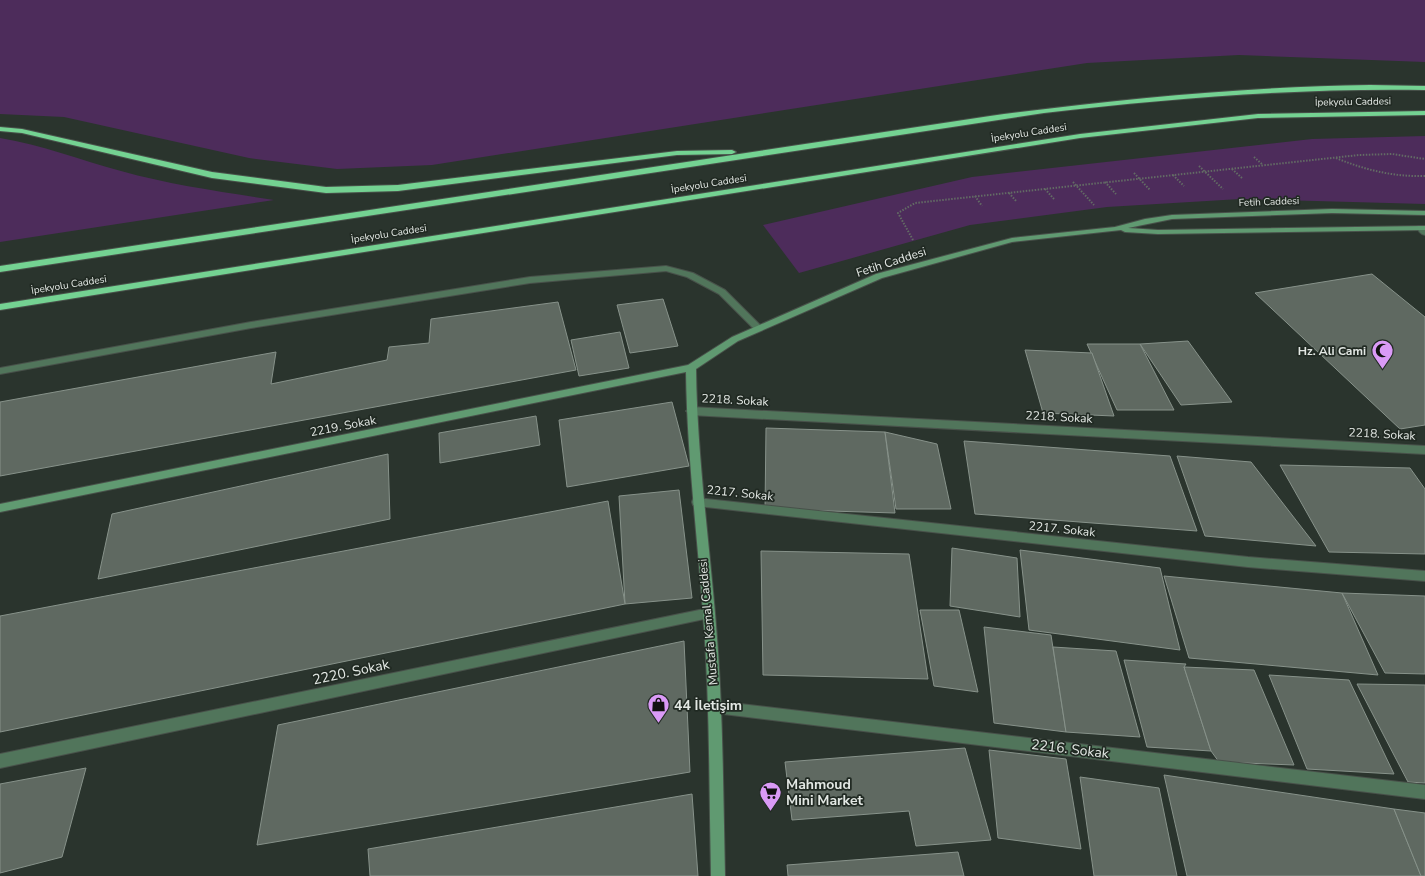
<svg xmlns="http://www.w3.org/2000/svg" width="1425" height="876" font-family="'Nunito Sans',sans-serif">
<rect width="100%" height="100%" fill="#2a342d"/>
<g fill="#4d2c5b">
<polygon points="0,0 1425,0 1425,62 1239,55 1087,63 432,165 337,169 249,158 64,117 0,114"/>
<polygon points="1425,136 1425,204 1240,199 1107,207 970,225 799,273 763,225 972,177 1312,139"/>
<path d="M0,138C42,145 80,160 121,171C171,185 223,192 274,200L0,242Z"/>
</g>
<g fill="#5f6961" stroke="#87928a">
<polygon points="1372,274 1425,317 1425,425 1400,429 1255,293"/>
<polygon points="663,299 678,346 630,353 617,305"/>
<polygon points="558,302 576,370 0,476 0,402 276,352 271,384 387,360 389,347 429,343 431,319"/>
<polygon points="620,332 629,368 579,376 571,340"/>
<polygon points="1188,341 1232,402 1181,405 1140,344"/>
<polygon points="1087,344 1140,344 1174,410 1117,410"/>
<polygon points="1025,350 1092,353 1114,416 1043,413"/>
<polygon points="672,402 689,466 567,487 559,420"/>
<polygon points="536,416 540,445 440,463 439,433"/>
<polygon points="766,428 885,432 895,513 765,509"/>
<polygon points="885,432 937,444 951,509 896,509"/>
<polygon points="964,441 1170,456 1197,531 975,514"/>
<polygon points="388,454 390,519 98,579 112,514"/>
<polygon points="1177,456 1251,462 1316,546 1205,536"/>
<polygon points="1280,465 1410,468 1425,489 1425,554 1329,552"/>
<polygon points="679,490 692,598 625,604 619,496"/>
<polygon points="608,501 625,604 0,732 0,616"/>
<polygon points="952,548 1017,558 1020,617 950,606"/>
<polygon points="1020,550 1160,568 1180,650 1029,630"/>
<polygon points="761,551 909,554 928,679 763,675"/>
<polygon points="1164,576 1342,593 1378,675 1189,658"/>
<polygon points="1342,593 1425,596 1425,674 1385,673"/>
<polygon points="920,610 959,610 978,692 934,686"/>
<polygon points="984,627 1051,635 1066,732 994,723"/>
<polygon points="684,641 690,772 257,845 278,725"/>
<polygon points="1053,647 1116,651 1140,737 1066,732"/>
<polygon points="1124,660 1186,664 1184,667 1211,751 1147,747"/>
<polygon points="1184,667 1254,670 1294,765 1219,762 1211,751"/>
<polygon points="1269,675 1349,680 1394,774 1307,769"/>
<polygon points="1357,684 1425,685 1425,783 1408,782"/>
<polygon points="965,748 991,840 916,846 909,811 792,820 785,762"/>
<polygon points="989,750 1066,759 1081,849 998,838"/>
<polygon points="86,768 62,857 0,873 0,784"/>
<polygon points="1164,775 1394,809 1421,876 1187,876"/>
<polygon points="1080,777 1159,788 1177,876 1094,876"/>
<polygon points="692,794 698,876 370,876 368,849"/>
<polygon points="1394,809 1425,813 1425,876 1421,876"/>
<polygon points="958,852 964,876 788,876 787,865"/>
</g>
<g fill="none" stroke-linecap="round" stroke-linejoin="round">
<defs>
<polygon id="lane" points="666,266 693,273 725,290 761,326 762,328 761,330 755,330 719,294 687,277 666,271 530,283 251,328 0,374 0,368 251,322 530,277"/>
<g id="street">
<path d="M1418,226H1421L1425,228V235C1422,235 1416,230 1418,226Z"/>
<polygon points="691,407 1425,446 1425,454 691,415 686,411"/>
<polygon points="697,498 1248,557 1425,571 1425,581 1248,567 697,506 693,505 692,502 693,499"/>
<polygon points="709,608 713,609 715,613 713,617 709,618 0,768 0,754"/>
<polygon points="715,701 1425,785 1425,799 715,713 710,711 709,707 710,703"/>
</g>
<path id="secondary" d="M1332,209L1425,211V215L1332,213L1172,219L1128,228L1158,230L1425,226V230L1158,234L1125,232L1121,230L1012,242L882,278L738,341L696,369C697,451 708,532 715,613C723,701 723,788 725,876H711C709,788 710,701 703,613C697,533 687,453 686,372L0,512V504L688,365L732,337L876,274L1012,238L1115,227L1145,219L1172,215Z"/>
<g id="highway">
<path d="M1370,85L1425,86V90C1297,88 1171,98 1044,113L0,272V266L990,116C1117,99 1243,87 1370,85Z"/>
<polygon points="1425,111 1425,115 1258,118 1080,138 0,310 0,304 1080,134 1258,114"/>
<polygon points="0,127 22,129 212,172 326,187 398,185 677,151 732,150 736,152 732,154 677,155 398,191 326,193 212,178 22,133 0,131"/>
</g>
</defs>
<use href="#lane" stroke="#48514a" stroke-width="2"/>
<use href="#street" stroke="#48514a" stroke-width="2"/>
<use href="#secondary" stroke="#48514a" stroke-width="2"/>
<use href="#highway" stroke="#48514a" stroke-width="2"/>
<g stroke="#636b65" stroke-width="2" stroke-dasharray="1.5 1.5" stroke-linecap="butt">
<polyline points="1254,157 1263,165"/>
<path d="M1336,158C1365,170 1394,177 1425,176"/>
<polyline points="1199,166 1223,189"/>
<polyline points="1232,169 1243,179"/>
<polyline points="1134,173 1150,190"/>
<polyline points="1173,175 1184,186"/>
<polyline points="1073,182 1094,205"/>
<polyline points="1105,182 1116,194"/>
<polyline points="1045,189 1054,199"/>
<polyline points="1009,193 1017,202"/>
<polyline points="975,196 982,206"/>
<polyline points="913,240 898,213 915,203 1359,155 1392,154 1425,159"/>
</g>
<use href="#lane" fill="#51755b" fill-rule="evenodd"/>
<use href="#street" fill="#51755b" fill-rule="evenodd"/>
<use href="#secondary" fill="#609a71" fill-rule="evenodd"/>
<use href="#highway" fill="#74d292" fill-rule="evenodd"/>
</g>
<defs>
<symbol id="mosque-pin" viewBox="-11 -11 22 30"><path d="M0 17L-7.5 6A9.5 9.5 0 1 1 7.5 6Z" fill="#da9af6" stroke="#212a23"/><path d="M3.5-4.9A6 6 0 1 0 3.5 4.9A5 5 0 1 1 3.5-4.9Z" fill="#111"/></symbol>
<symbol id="shop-pin" viewBox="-11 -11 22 30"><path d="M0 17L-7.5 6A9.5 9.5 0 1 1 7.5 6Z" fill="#da9af6" stroke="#212a23"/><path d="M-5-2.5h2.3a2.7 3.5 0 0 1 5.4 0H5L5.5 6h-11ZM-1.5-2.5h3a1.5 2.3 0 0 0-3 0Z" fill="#111"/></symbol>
<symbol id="supermarket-pin" viewBox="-11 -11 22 30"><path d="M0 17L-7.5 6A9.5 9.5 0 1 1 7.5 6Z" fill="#da9af6" stroke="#212a23"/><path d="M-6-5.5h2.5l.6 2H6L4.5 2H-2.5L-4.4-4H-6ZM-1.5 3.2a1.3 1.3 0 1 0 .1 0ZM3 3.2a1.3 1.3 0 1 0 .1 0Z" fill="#111"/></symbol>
</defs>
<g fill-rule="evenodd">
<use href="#mosque-pin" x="1370" y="338" width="25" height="34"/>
<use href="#shop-pin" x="646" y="692" width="25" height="34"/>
<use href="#supermarket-pin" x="758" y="780" width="25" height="34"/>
</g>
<g text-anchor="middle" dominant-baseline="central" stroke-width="3.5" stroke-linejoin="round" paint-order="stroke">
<g font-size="10" fill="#e3e8e4" stroke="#212a23">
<text transform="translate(1353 102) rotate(-1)">İpekyolu Caddesi</text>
<text transform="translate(1029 133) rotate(-9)">İpekyolu Caddesi</text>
<text transform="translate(709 184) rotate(-9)">İpekyolu Caddesi</text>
<text transform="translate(1269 202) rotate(-2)">Fetih Caddesi</text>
<text transform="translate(389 234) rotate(-9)">İpekyolu Caddesi</text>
<text transform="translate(69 285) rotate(-9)">İpekyolu Caddesi</text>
</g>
<g font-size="12" fill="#e3e8e4" stroke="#212a23">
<text transform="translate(891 262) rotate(-18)">Fetih Caddesi</text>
<text transform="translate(735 400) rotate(3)">2218. Sokak</text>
<text transform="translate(1059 417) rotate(3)">2218. Sokak</text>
<text transform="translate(343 426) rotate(-11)">2219. Sokak</text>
<text transform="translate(1382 434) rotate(3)">2218. Sokak</text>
<text transform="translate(740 493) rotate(6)">2217. Sokak</text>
<text transform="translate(1062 529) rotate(6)">2217. Sokak</text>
<text transform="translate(708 622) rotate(-95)">Mustafa Kemal Caddesi</text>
</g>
<g font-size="12" font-weight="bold" fill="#e3e8e4" stroke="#212a23" text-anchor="end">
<text x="1366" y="351">Hz. Ali Cami</text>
</g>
<g font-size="14" fill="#e3e8e4" stroke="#212a23">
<text transform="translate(351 672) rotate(-12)">2220. Sokak</text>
<text transform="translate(1070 749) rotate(7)">2216. Sokak</text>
</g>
<g font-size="14" font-weight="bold" fill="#e3e8e4" stroke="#212a23" text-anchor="start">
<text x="674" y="705">44 İletişim</text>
<text x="786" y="784">Mahmoud<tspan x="786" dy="16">Mini Market</tspan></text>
</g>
</g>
</svg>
